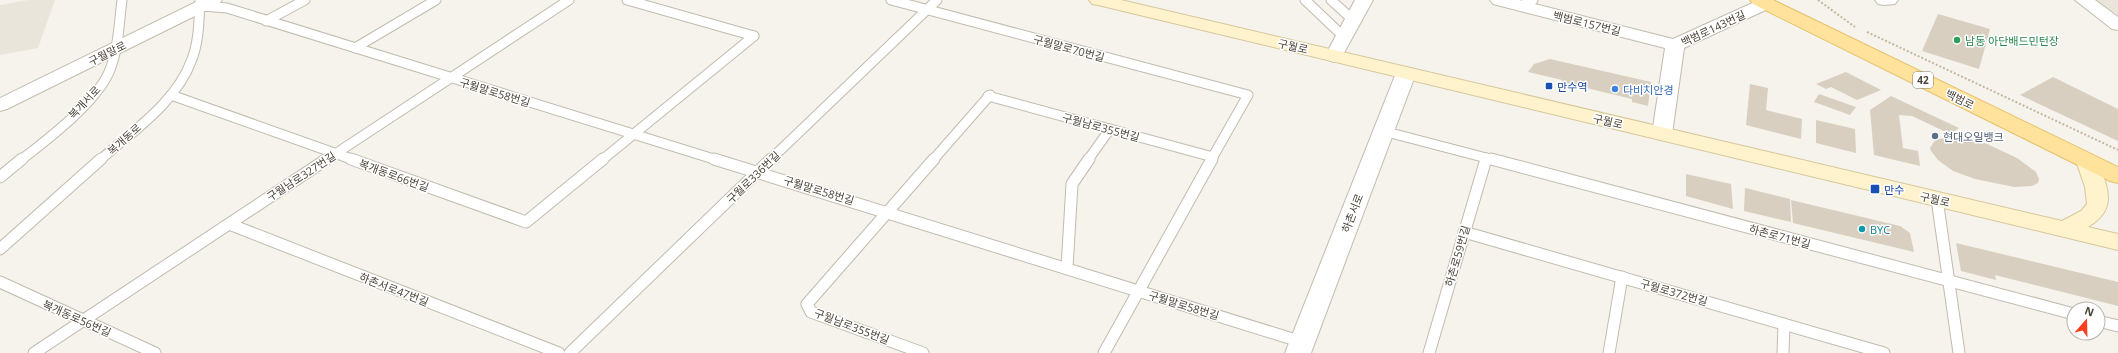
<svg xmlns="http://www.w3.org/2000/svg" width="2118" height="353" font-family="'Open Sans','Noto Sans KR',sans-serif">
<rect width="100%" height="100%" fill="#f6f3ec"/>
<g fill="#eae5da">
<polygon points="28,0 55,0 38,48 0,55 0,5"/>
<polygon points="2097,0 2118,0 2118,15 2096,0"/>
</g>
<g fill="#d8cfc1">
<polygon points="1938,14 1990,29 1979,69 1922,51"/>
<polygon points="1550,59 1651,82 1648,106 1632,102 1632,99 1562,82 1562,80 1528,72 1534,64"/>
<polygon points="1846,72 1881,90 1857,100 1831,87 1826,89 1816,84"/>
<polygon points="2053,77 2118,109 2118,141 2020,95"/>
<polygon points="1750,84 1768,88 1766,110 1802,119 1801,139 1746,125"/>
<polygon points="1819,94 1856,107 1850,115 1814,102"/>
<polygon points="1891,96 1959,128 1950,134 1912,116 1899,115 1903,148 1918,151 1920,166 1874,155 1870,110"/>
<polygon points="1816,120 1855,129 1856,153 1816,143"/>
<polygon points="1953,136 1975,140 1987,144 2017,158 2036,172 2039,179 2038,183 2032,186 2014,187 1975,179 1953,171 1938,160 1931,151 1930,148 1935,140"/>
<polygon points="1686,174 1731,184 1733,209 1686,196"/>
<polygon points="1745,188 1790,199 1791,222 1744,211"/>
<polygon points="1791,200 1900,226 1910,233 1914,252 1793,223"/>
<polygon points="1956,243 2118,282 2118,306 1995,275 1996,280 1961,271"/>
</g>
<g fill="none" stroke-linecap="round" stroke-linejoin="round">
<defs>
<g id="service-far1">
<polyline points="627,0 754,36"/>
<polyline points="891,0 1248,95 1211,160"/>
<polyline points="1305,0 1344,37"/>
<polyline points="1331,0 1353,20"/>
<polyline points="202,6 227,8 717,160"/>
<polyline points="1521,6 1533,0"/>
<polyline points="266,21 305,0"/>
<polyline points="355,48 436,0"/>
<polyline points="171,95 354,160"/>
<polyline points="988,96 1213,157"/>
<polyline points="1383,131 1494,160"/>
<path d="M21,160C48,139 100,100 111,67C119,45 119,22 122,0"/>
<path d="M100,160C133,131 177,102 192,59C199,41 199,20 200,1"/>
<polyline points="326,160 569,0"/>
<polyline points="602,160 754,36"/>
<polyline points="770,160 937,0"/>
<polyline points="933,160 990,95"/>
<polyline points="1088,160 1110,129"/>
<polyline points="1485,160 1486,158"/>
</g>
<g id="service">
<polyline points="351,159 526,222 603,159"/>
<polyline points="714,159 1302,342"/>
<polyline points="1491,159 2074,314"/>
<polyline points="0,177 22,159"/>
<polyline points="1937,199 1959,353"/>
<polyline points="229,224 559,353"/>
<polyline points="1464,232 1884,353"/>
<polyline points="0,249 101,159"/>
<polyline points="1067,268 1072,184 1089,159"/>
<polyline points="0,282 155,353"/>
<polyline points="2098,321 2118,326"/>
<polyline points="34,353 327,159"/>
<polyline points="570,353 771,159"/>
<polyline points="923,353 811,312 807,304 934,159"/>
<polyline points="1104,353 1212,159"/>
<polyline points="1429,353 1486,159"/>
<polyline points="1609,353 1622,277"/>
<polyline points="1783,353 1784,324"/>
</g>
<g id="minor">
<polygon points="200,0 222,0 219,4 7,109 0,111 0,98"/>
<polygon points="1355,0 1373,0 1340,60 1334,62 1328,60 1325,56"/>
<polygon points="1490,0 1519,0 1673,39 1759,0 1773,0 1775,3 1772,7 1684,48 1672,134 1669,138 1662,140 1655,138 1652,134 1665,48 1493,4"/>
<polygon points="1875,0 1898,0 1895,4 1884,5 1878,4"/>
<polygon points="2075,0 2095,0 2118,17 2118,30 2112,29"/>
</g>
<polygon id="tertiary" points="1406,67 1413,69 1416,73 1311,353 1285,353 1396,73 1399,69"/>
<path id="secondary" d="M1089,0H1121L2062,221L2081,211L2087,204L2085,187L2076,161L2079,156L2087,154L2095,156L2098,161C2108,189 2118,209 2088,227L2118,234V250L1098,5L1092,4Z"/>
<polygon id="primary" points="1750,0 1773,0 2118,167 2118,183 2110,181 1753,4"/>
</defs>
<use href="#service-far1" stroke="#c2bbae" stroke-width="11"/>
<use href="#service" stroke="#c2bbae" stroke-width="13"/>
<use href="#minor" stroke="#c2bbae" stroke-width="2"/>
<use href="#tertiary" stroke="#c2bbae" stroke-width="2"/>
<use href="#secondary" stroke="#d6c79b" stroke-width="2"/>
<use href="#primary" stroke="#e6c16a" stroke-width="2"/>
<g stroke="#c4b79f" stroke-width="2" stroke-dasharray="2 2" stroke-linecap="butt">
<polyline points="1818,0 1855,27"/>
<polyline points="1867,32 2118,150"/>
</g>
<use href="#service-far1" stroke="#fff" stroke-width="9"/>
<use href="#service" stroke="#fff" stroke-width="11"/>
<use href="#minor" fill="#fff" fill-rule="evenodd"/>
<use href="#tertiary" fill="#fff" fill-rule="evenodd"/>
<use href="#secondary" fill="#fff3cd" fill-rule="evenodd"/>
<use href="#primary" fill="#ffe39c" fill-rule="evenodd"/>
</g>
<circle fill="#2e9e5b" stroke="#fff" stroke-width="1.5" cx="1957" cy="40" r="4"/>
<g fill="#1a4fb4" stroke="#fff" stroke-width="1.5">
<rect x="1545" y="82" width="8" height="8" rx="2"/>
<rect x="1870" y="184" width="10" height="10" rx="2"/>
</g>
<circle fill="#3f7fe0" stroke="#fff" stroke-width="1.5" cx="1615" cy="89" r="4"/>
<circle fill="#5c6f8a" stroke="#fff" stroke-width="1.5" cx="1935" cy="136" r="4"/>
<circle fill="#0f9aa8" stroke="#fff" stroke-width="1.5" cx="1862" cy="229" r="4"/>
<g text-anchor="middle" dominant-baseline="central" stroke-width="3" stroke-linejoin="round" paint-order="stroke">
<rect fill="#fff" stroke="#817c74" stroke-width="1" x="1913" y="72" width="20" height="16" rx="3"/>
<g font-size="10" font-weight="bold" fill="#4b4439">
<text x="1923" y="80">42</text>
</g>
<g font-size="11" fill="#4b4439" stroke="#fff">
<text transform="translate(1587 23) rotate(14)">백범로157번길</text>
<text transform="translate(1713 28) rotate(-25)">백범로143번길</text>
<text transform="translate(1293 46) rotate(13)">구월로</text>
<text transform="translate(1069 48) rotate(15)">구월말로70번길</text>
<text transform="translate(107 53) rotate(-26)">구월말로</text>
<text transform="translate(495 92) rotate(17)">구월말로58번길</text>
<text transform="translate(1960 99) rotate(26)">백범로</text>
<text transform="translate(84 102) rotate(-47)">복개서로</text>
<text transform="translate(1608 121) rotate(13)">구월로</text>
<text transform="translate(1101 127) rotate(15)">구월남로355번길</text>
<text transform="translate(124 139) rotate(-42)">복개동로</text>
<text transform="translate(394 175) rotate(20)">복개동로66번길</text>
<text transform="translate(301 176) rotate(-33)">구월남로327번길</text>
<text transform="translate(753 177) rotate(-44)">구월로336번길</text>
<text transform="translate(819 190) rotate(17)">구월말로58번길</text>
<text transform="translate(1935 199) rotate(13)">구월로</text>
<text transform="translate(1352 213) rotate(-69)">하촌서로</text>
<text transform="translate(1780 236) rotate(15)">하촌로71번길</text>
<text transform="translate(1457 256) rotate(-74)">하촌로59번길</text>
<text transform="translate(394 289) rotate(21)">하촌서로47번길</text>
<text transform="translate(1674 292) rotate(16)">구월로372번길</text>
<text transform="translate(1184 305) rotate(17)">구월말로58번길</text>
<text transform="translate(77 318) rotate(24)">복개동로56번길</text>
<text transform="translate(852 326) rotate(21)">구월남로355번길</text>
</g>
<g font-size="11" fill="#27864d" stroke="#fff" text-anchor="start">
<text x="1965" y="40">남동 아단배드민턴장</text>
</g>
<g font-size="11" fill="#164399" stroke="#fff" text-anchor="start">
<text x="1557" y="86">만수역</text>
<text x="1884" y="189">만수</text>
</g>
<g font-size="11" fill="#366cbe" stroke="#fff" text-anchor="start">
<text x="1623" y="89">다비치안경</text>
</g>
<g font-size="11" fill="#4e5e75" stroke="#fff" text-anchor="start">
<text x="1943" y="136">현대오일뱅크</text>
</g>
<g font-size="11" fill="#0d838f" stroke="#fff" text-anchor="start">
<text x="1870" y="229">BYC</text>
</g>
</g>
<g transform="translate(2086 321) rotate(20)"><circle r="19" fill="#ffffff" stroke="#b7b4b0"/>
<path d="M0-3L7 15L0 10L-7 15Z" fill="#fc3f1d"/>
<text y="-6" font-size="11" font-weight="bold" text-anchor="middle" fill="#4b4439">N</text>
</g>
</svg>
